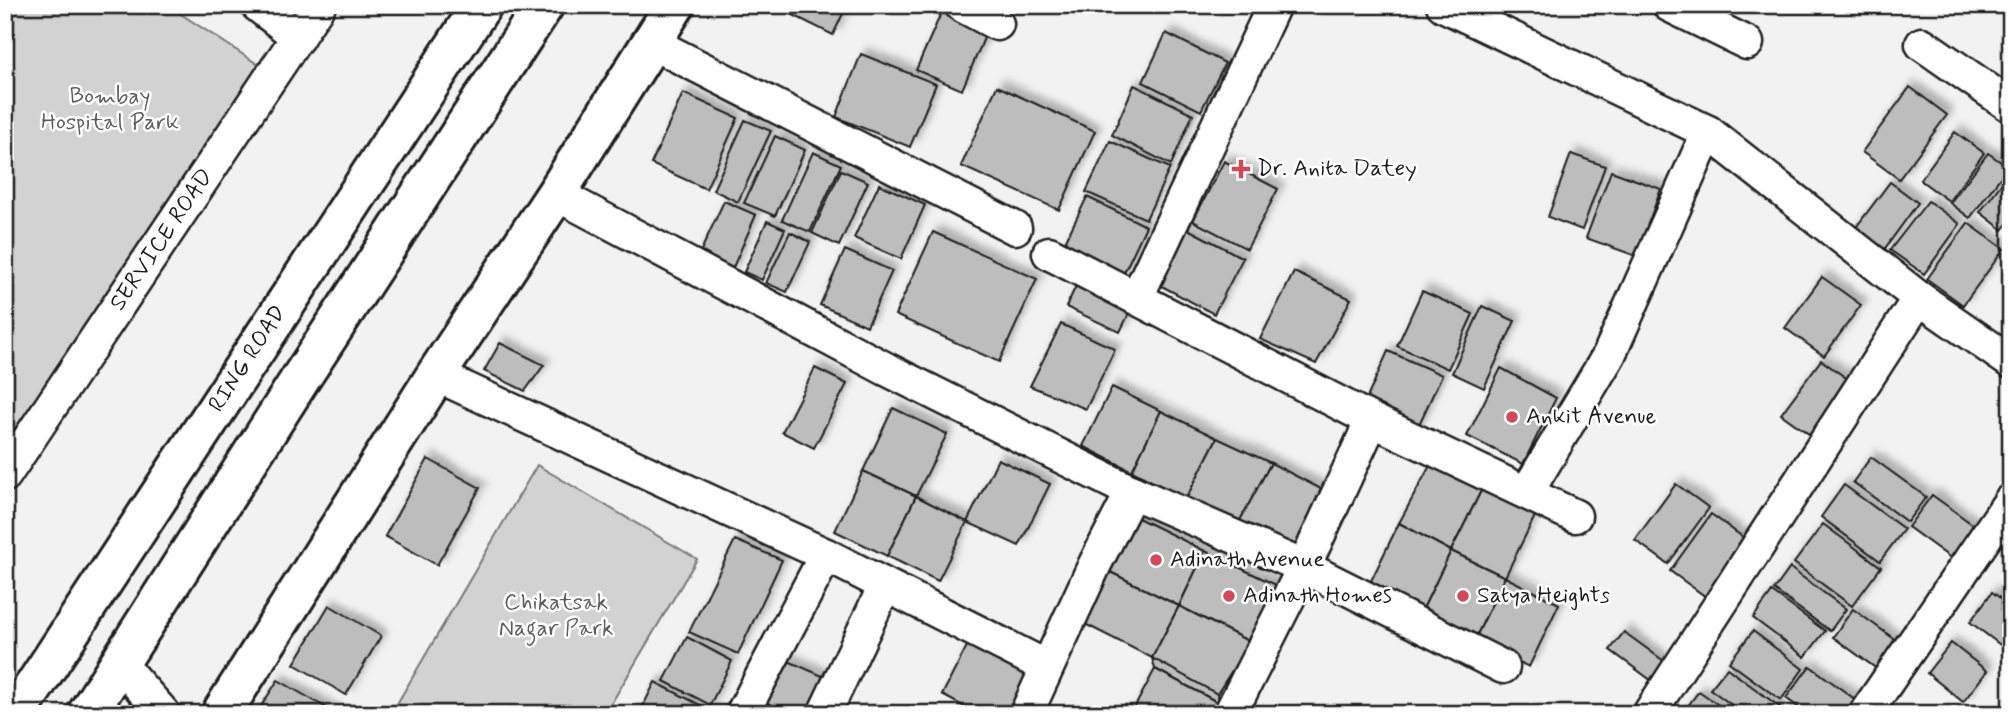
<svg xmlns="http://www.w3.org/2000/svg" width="2016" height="719" font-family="Mynerve,sans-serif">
<defs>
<filter id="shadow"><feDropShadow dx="6" dy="-6" stdDeviation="3.5" flood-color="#0004"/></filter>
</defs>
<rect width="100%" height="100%" fill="#f2f2f2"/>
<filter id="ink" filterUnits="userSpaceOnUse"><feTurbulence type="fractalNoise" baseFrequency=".0143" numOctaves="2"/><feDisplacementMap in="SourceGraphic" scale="14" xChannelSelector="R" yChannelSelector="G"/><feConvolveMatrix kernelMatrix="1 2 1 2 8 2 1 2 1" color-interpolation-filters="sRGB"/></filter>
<g filter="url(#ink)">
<g fill="#d2d2d2" stroke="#777" stroke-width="2">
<polygon points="5,5 167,5 262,67 5,456"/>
<polygon points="537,465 697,559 605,714 391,714"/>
</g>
<g fill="#bdbdbd" stroke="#1c1c1c" stroke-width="2" filter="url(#shadow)">
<polygon points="773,5 847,5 833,35"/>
<polygon points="942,11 987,31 962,90 916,70"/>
<polygon points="1166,33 1225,63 1201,111 1143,82"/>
<polygon points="861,54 936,84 910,147 836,117"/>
<polygon points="1134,85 1193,114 1171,165 1112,135"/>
<polygon points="997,86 1095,131 1059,210 961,166"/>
<polygon points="1910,87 1947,115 1899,179 1862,152"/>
<polygon points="683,93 738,118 706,189 651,164"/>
<polygon points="745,120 771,131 738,202 713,190"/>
<polygon points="1955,132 1984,153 1949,201 1920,180"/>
<polygon points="775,136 805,150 775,216 744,203"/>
<polygon points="1110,141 1170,168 1146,219 1086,192"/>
<polygon points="813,152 841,165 810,232 782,220"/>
<polygon points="1988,153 2008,167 1970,218 1950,203"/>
<polygon points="1571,154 1605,166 1582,230 1548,217"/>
<polygon points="1224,161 1278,189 1247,249 1193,221"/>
<polygon points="841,170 868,182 839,246 812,233"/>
<polygon points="1611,171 1661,189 1636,256 1586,238"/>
<polygon points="2011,171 2011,219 2003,230 1980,212"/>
<polygon points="1890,182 1918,203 1883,251 1854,230"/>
<polygon points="879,184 925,205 901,259 854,238"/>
<polygon points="1087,197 1146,226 1121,279 1061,250"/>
<polygon points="724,201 756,215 731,272 698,257"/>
<polygon points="1928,201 1960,224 1924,274 1890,250"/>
<polygon points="767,221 785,229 762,280 744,272"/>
<polygon points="1968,223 2004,249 1963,305 1927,279"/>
<polygon points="1186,228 1243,258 1214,314 1156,283"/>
<polygon points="790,232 810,242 787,292 766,283"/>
<polygon points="933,232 1037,279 999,362 895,315"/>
<polygon points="845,250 892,271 867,326 820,305"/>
<polygon points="1083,271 1137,297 1120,332 1066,307"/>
<polygon points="1294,272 1351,299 1316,364 1260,339"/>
<polygon points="1822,277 1861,305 1824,356 1785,328"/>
<polygon points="1422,291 1473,314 1448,369 1397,346"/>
<polygon points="1482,306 1515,321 1484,388 1452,373"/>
<polygon points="1061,324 1115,349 1086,409 1030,386"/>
<polygon points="500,343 544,365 525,391 484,371"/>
<polygon points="1388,351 1442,375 1416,431 1363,407"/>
<polygon points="1821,360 1856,385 1816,439 1781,414"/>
<polygon points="815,368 847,384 814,448 782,432"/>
<polygon points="1501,368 1556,398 1523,464 1467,436"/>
<polygon points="1112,387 1161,411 1132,471 1083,446"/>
<polygon points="893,408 947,434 916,496 863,471"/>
<polygon points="1161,411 1217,438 1186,499 1132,471"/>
<polygon points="1217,438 1271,463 1237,526 1186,499"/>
<polygon points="1871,457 1926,497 1907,522 1853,482"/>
<polygon points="428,459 480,488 437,565 385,536"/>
<polygon points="998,459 1050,484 1019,546 967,522"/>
<polygon points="1433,460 1483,487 1451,551 1399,523"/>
<polygon points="1271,463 1323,490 1292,554 1237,526"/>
<polygon points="863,471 916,496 887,556 835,531"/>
<polygon points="1676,484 1709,508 1668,564 1635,540"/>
<polygon points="1844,485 1904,529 1880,561 1821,517"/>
<polygon points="1483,487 1536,514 1505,577 1451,551"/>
<polygon points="1932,495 1983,532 1959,564 1908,527"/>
<polygon points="916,496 967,522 938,581 887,556"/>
<polygon points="1711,514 1751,543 1709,599 1670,571"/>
<polygon points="1134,516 1205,551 1179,606 1106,570"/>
<polygon points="1399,523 1451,551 1420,615 1368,587"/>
<polygon points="1823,524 1881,567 1852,606 1794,563"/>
<polygon points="735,540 782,560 738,654 689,632"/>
<polygon points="1205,551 1278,586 1250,642 1179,606"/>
<polygon points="1451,551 1505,577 1474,641 1420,615"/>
<polygon points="1790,568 1846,609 1830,631 1774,590"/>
<polygon points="1106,570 1179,606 1152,658 1081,622"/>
<polygon points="1505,577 1559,604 1529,667 1474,641"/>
<polygon points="1772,592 1825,631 1805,657 1753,618"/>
<polygon points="1992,592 2011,606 2011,653 1970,622"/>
<polygon points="329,605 381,636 346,695 294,664"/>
<polygon points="1179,606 1250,642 1217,694 1152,658"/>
<polygon points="1853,609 1897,641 1877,669 1833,637"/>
<polygon points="1753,631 1803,669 1781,700 1729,662"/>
<polygon points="1624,632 1672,667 1659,686 1610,650"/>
<polygon points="687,637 732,661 710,705 664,681"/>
<polygon points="1951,643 1987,671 1963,702 1927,673"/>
<polygon points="968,644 1031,675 1013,714 978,714 942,695"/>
<polygon points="1152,658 1217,694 1221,704 1155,669"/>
<polygon points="786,660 827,678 812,714 792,714 767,703"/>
<polygon points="1810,666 1860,703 1852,714 1807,714 1786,698"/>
<polygon points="1727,668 1781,708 1777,714 1744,714 1710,689"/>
<polygon points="1155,669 1221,704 1216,714 1131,714"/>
<polygon points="278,680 337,714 256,714"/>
<polygon points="655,682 716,713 716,714 639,714"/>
<polygon points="1699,691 1731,714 1682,714"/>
</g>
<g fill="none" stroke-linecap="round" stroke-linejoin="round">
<defs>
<g id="minor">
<polyline points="257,5 298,37"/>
<polyline points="961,5 997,24"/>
<polyline points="1443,5 1708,132 1919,298 2011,362"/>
<polyline points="1669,5 1747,43"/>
<polyline points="652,43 1015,228"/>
<polyline points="1922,44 2011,106"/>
<polyline points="556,194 886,369 1132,492 1304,567 1503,667"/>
<polyline points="1049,253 1372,420 1575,516"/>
<polyline points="1137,297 1274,5"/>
<polyline points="436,375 826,555 1047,667"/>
<polyline points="5,475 319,5"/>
<polyline points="1527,492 1609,355 1708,132"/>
<polyline points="119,663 164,714"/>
<polyline points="742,714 826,555"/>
<polyline points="824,714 885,586"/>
<polyline points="1026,714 1095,564 1132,492"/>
<polyline points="1230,714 1304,567 1372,420"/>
<polyline points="1649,714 1919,298"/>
<polyline points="1865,714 2011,500"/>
</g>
<polyline id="tertiary" points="221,714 436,375 556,194 675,5"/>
<g id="primary">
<polyline points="16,714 482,5"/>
<polyline points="87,714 299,381 544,5"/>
</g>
</defs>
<use href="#minor" stroke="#1c1c1c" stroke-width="37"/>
<use href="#tertiary" stroke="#1c1c1c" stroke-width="44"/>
<use href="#primary" stroke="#1c1c1c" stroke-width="44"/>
<use href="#minor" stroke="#fff" stroke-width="32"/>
<use href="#tertiary" stroke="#fff" stroke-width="38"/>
<use href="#primary" stroke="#fff" stroke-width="38"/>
</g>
</g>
<g fill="#d1495b" stroke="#fff" stroke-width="2.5">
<path d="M1237.5 158.5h7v7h7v7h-7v7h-7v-7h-7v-7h7z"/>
<circle cx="1512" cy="417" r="7"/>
<circle cx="1156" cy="560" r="7"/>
<circle cx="1229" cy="596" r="7"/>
<circle cx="1463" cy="596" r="7"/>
</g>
<g text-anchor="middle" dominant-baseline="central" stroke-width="5" stroke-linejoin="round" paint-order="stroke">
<g font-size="23" fill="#5c5c5c" stroke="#fff">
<text x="110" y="97">Bombay<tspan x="110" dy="26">Hospital Park</tspan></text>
<text x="556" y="603">Chikatsak<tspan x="556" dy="26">Nagar Park</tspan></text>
</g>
<g font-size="23" fill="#1c1c1c" stroke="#fff" text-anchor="start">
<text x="1257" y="169">Dr. Anita Datey</text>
<text x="1526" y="417">Ankit Avenue</text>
<text x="1170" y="560">Adinath Avenue</text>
<text x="1243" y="596">Adinath Homes</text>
<text x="1477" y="596">Satya Heights</text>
</g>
<g font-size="23" fill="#1c1c1c" stroke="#fff">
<text transform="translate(162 240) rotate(-56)">SERVICE ROAD</text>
<text transform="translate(248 359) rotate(-57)">RING ROAD</text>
</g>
</g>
<rect width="2016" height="719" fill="none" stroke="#fff" stroke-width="28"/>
<rect x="14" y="14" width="1988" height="691" fill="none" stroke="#1c1c1c" stroke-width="2.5" filter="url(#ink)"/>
</svg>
